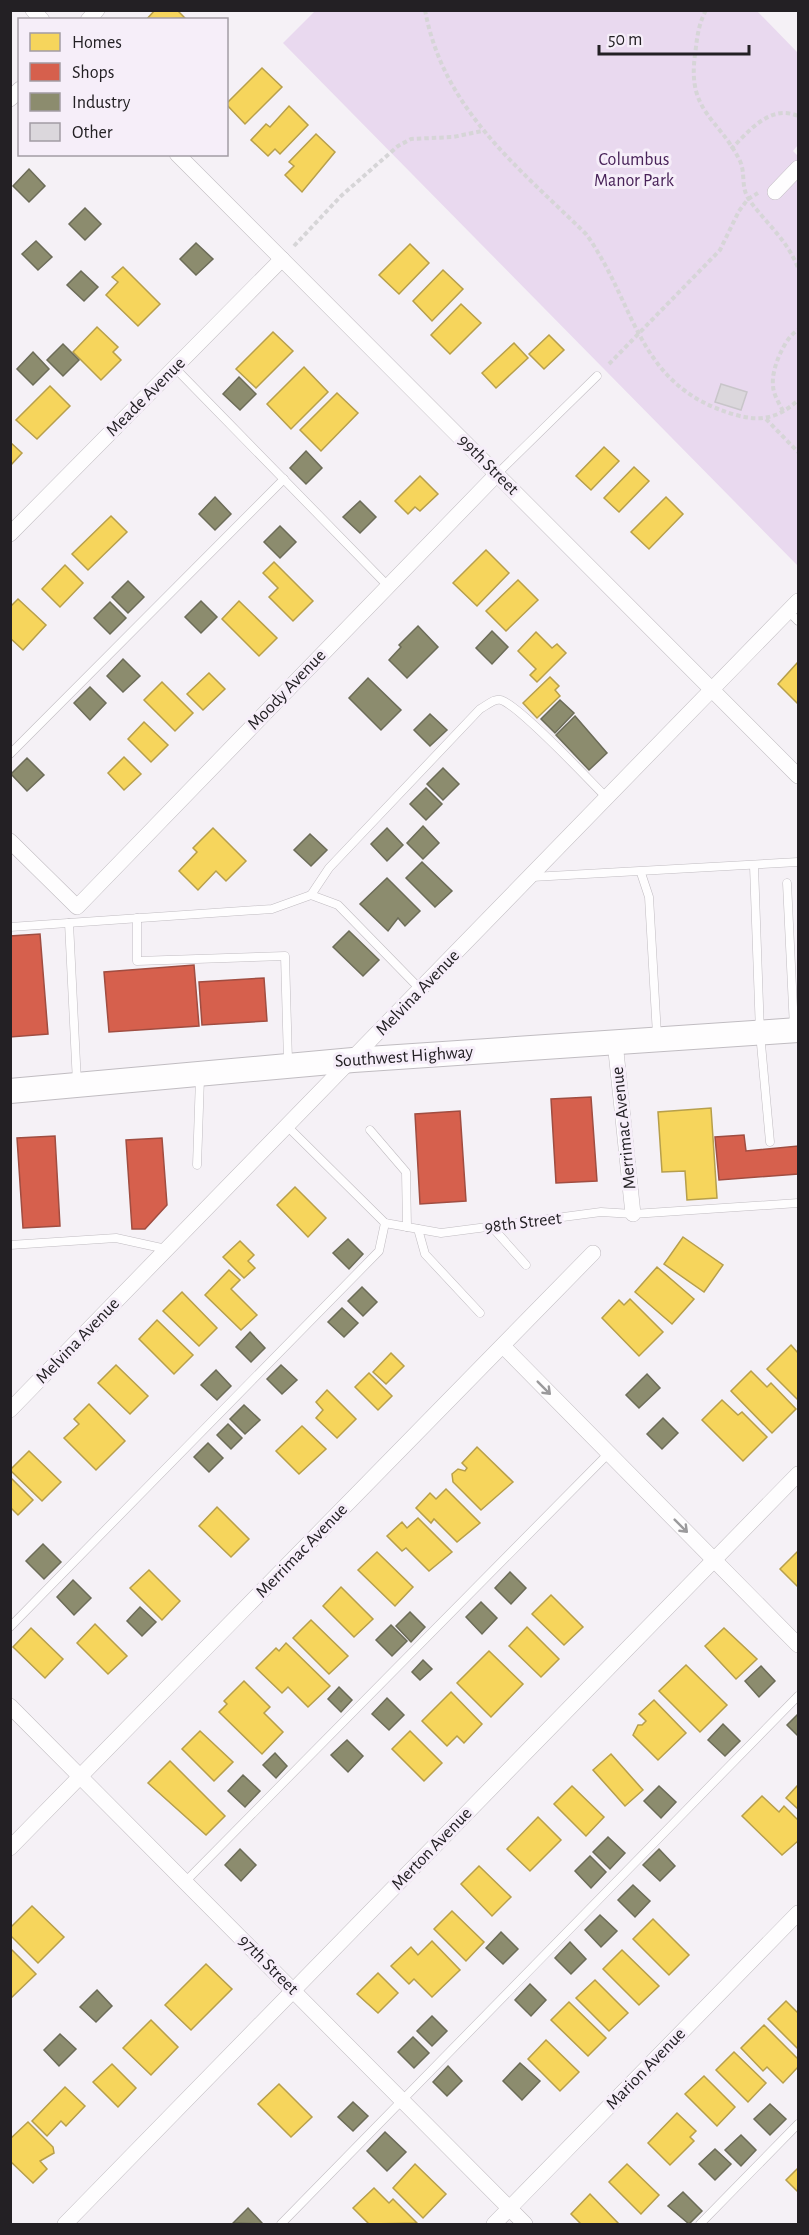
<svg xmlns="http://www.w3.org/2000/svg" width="809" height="2235" font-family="'Alegreya Sans',sans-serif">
<rect width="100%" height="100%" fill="#f5f1f6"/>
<polygon fill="#e9d9ef" points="315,11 757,11 798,53 798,145 793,151 798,156 798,566 283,43"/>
<g fill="#f6d55c" stroke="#b79f4b" stroke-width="1.5">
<polygon points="155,10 177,10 185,18 146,20"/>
<polygon points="262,68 282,87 245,124 226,104"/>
<polygon points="289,106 308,125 280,154 275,149 268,156 251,140 266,124 270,127"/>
<polygon points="316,134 335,152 302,192 285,175 294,166 289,162"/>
<polygon points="410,244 429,263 399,294 379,275"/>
<polygon points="123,267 160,304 138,326 106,295 118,282 112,277"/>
<polygon points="443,270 463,289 432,321 413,301"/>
<polygon points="461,304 481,323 450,354 431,335"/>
<polygon points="97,327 118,347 113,352 121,360 101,380 73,352"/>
<polygon points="273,332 293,351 256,388 236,369"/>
<polygon points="549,335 564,350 544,369 529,354"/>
<polygon points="514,343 528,358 496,388 482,373"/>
<polygon points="304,367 328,392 291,429 267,404"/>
<polygon points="50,386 70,406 37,439 16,420"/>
<polygon points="337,393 358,413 321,451 300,430"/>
<polygon points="10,442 22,453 10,466"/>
<polygon points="604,447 619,461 591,490 576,476"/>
<polygon points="634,467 649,481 619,512 604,498"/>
<polygon points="420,476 438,494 420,511 415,507 408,514 395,501"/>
<polygon points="666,497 683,514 649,549 631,532"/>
<polygon points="111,516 127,532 88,570 72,554"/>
<polygon points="486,550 509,573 477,606 453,583"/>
<polygon points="274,562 313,601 293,621 269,597 278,588 263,573"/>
<polygon points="65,565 83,583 60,607 42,589"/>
<polygon points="518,580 538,600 506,631 486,611"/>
<polygon points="18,599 46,625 23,650 10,638 10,607"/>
<polygon points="239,601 277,638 259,656 222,619"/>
<polygon points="536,632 552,648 557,644 566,653 537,682 530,675 536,669 518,651"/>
<polygon points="798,662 798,704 778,684"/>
<polygon points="209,673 225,689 203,710 187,694"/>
<polygon points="550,677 559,686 555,690 560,696 537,718 523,703"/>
<polygon points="162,682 193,713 175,731 144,700"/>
<polygon points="144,722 168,745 151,762 128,739"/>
<polygon points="124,757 141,774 124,790 108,773"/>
<polygon points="213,828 246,861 226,881 216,871 198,890 179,871 197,852 193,848"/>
<polygon points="711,1108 717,1198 687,1200 685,1171 662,1172 658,1112"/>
<polygon points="295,1187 326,1218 308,1237 277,1205"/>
<polygon points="683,1237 723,1265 704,1292 664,1264"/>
<polygon points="240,1241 254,1255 248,1261 255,1268 244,1278 223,1257"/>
<polygon points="657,1267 694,1299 672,1324 635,1292"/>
<polygon points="229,1270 240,1280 231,1289 257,1315 241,1330 205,1295"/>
<polygon points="182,1292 217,1328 199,1346 163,1311"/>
<polygon points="630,1299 663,1332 639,1356 602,1318 619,1300 624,1305"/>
<polygon points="157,1320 193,1355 174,1374 139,1339"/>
<polygon points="791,1345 798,1353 798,1400 767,1369"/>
<polygon points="391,1353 404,1366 386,1384 373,1372"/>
<polygon points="116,1365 148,1396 130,1414 98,1383"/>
<polygon points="751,1371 767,1387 771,1383 796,1409 772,1433 731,1391"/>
<polygon points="369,1373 392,1396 378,1410 355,1387"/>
<polygon points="327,1390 356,1419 337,1438 316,1418 323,1410 316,1402"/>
<polygon points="722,1400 738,1415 742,1412 767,1437 743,1461 702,1420"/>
<polygon points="89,1404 125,1441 96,1470 64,1438 79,1424 74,1419"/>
<polygon points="302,1426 326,1449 299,1474 276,1451"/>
<polygon points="477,1447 513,1482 481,1510 453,1482 452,1474 458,1469 465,1471 467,1468 462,1463"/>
<polygon points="29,1451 61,1482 42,1501 10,1470"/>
<polygon points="10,1477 33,1500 18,1515 10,1507"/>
<polygon points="446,1489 480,1523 457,1542 434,1519 431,1523 416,1508 430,1493 436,1499"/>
<polygon points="217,1507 249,1539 231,1557 199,1526"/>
<polygon points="418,1518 452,1552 429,1571 406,1548 402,1551 387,1536 402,1522 407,1528"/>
<polygon points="798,1551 798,1587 780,1569"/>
<polygon points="377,1552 413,1587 395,1606 358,1570"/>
<polygon points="149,1570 180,1601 162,1620 130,1588"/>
<polygon points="341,1587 373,1619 354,1637 323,1606"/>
<polygon points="551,1595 583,1627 564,1645 532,1614"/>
<polygon points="311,1620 348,1656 329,1674 293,1638"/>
<polygon points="95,1624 127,1656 108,1674 77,1643"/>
<polygon points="527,1627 559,1659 541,1677 509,1646"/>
<polygon points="31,1628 63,1659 45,1678 13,1647"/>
<polygon points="724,1628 757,1659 736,1679 705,1646"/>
<polygon points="286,1643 330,1686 308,1707 288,1687 282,1693 256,1668 276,1648 279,1651"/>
<polygon points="489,1651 523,1684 491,1717 457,1683"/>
<polygon points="686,1665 727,1705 700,1732 659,1691"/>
<polygon points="244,1681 270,1707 264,1713 283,1732 262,1754 219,1712 227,1704 224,1701"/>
<polygon points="451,1692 482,1724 464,1743 457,1736 447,1746 422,1721"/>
<polygon points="654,1700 686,1733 658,1760 633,1735 638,1725 642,1725 646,1721 639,1714"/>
<polygon points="200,1731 233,1762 214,1781 182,1749"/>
<polygon points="410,1731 442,1763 424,1781 392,1749"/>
<polygon points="611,1754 643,1790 625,1806 593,1770"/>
<polygon points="170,1761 225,1816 206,1835 148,1783"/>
<polygon points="798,1785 798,1809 786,1798"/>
<polygon points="572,1786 604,1817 586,1836 554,1804"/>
<polygon points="762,1796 779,1812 784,1806 798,1820 798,1841 782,1855 742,1816"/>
<polygon points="538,1817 561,1840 530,1871 507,1849"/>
<polygon points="479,1866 511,1897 492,1916 461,1884"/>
<polygon points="32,1906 64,1937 38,1963 10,1935 10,1928"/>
<polygon points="452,1911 484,1942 466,1961 434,1929"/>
<polygon points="653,1919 689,1955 669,1975 633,1939"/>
<polygon points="432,1941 460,1970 432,1997 414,1979 409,1984 391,1966 411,1947 418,1955"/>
<polygon points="10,1948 36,1974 10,1999"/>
<polygon points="622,1950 659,1986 639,2005 603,1969"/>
<polygon points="206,1964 232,1989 191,2030 165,2005"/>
<polygon points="378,1973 398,1993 378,2013 357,1994"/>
<polygon points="595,1980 628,2013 609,2031 576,1998"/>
<polygon points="786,2001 798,2013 798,2049 768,2019"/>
<polygon points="569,2002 606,2038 588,2056 551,2020"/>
<polygon points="151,2020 178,2047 151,2075 123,2048"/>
<polygon points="764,2025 798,2059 798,2067 783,2083 767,2067 763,2071 741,2048"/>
<polygon points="546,2040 579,2072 560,2091 528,2059"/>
<polygon points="734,2052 766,2083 748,2102 716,2070"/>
<polygon points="112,2064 136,2088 118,2107 93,2082"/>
<polygon points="704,2076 735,2107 717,2126 685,2094"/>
<polygon points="279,2084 312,2117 291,2137 258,2104"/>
<polygon points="65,2087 85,2106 66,2126 61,2121 47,2136 32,2121"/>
<polygon points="677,2113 696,2131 690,2137 694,2141 670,2165 648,2143"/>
<polygon points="28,2122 53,2147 54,2153 40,2161 47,2169 33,2183 10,2161 10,2139"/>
<polygon points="415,2164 446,2194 423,2218 393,2188"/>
<polygon points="627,2164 659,2195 641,2214 609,2182"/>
<polygon points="798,2168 798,2192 786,2180"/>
<polygon points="374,2188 389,2203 393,2199 417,2223 369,2224 353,2208"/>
<polygon points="590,2194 619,2224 581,2224 571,2214"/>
</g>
<g fill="#d6604d" stroke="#a04d41" stroke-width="1.5">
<polygon points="40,934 48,1034 10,1037 10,936"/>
<polygon points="194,965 199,1026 109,1032 104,972"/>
<polygon points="264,978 267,1021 202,1025 199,982"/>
<polygon points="591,1097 597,1181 556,1183 551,1099"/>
<polygon points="460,1111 466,1201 420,1204 415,1114"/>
<polygon points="744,1135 746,1151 798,1146 798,1174 719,1180 715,1137"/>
<polygon points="55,1136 60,1226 23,1228 17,1138"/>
<polygon points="162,1138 167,1205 145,1229 132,1229 126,1140"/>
</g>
<g fill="#8c8c6e" stroke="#6c6c58" stroke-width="1.5">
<polygon points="29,169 45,186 29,202 13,186"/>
<polygon points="85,208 101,224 85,240 69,224"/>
<polygon points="36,241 52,257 38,270 22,254"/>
<polygon points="196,243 213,259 196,275 180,259"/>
<polygon points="81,271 98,287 84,301 67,285"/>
<polygon points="63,344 79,360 63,376 47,360"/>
<polygon points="33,352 49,369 33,385 17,369"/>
<polygon points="239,377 256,394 240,410 223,394"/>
<polygon points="306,451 322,468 306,484 290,468"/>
<polygon points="215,497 231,514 215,530 199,514"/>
<polygon points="360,501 376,517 360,533 343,517"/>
<polygon points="280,526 296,542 280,558 264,542"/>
<polygon points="128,581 144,597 128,613 112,597"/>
<polygon points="201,601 217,617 201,633 185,617"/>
<polygon points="110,602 126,618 110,634 94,618"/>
<polygon points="418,626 438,647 407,678 389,660 401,647 399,645"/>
<polygon points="492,631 508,647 492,664 476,648"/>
<polygon points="123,659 140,676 123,692 107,676"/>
<polygon points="368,678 401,710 381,730 349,698"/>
<polygon points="90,687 106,703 90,720 74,703"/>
<polygon points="560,700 574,713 555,733 541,719"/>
<polygon points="430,714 447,730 430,746 414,730"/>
<polygon points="575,716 607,753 589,770 556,735"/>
<polygon points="27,758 44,775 27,791 11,774"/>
<polygon points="443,768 459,784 443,800 427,784"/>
<polygon points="426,788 442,804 426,820 410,804"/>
<polygon points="423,826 439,843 423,859 407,843"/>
<polygon points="387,828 403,845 387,861 371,844"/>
<polygon points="310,834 327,850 311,866 294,850"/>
<polygon points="422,862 452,891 435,907 406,878"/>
<polygon points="387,878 420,911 405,926 398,918 388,931 360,904"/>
<polygon points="349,931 379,960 363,976 333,947"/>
<polygon points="348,1239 363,1254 349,1269 333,1253"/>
<polygon points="362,1287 377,1302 363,1316 348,1301"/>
<polygon points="342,1308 358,1323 344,1337 328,1322"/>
<polygon points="250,1332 265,1348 251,1362 236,1347"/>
<polygon points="281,1365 297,1380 282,1394 267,1379"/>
<polygon points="216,1370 231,1386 217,1400 201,1385"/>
<polygon points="647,1374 660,1388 639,1408 626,1395"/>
<polygon points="244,1405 260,1420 245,1434 230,1419"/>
<polygon points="663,1418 678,1433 662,1449 647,1434"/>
<polygon points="228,1424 242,1438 231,1449 217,1435"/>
<polygon points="208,1443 223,1458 209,1472 194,1457"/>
<polygon points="43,1544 61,1562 44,1579 26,1561"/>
<polygon points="510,1572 526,1588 511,1604 495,1588"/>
<polygon points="73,1580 91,1598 74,1615 57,1597"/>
<polygon points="481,1602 497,1618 482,1634 466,1617"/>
<polygon points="140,1607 156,1622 142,1636 127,1621"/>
<polygon points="410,1612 425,1627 411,1642 396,1626"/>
<polygon points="391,1625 407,1641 392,1656 376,1640"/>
<polygon points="423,1660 432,1669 420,1680 412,1672"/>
<polygon points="761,1666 775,1681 759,1697 745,1681"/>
<polygon points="339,1687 352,1700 341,1712 328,1699"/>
<polygon points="387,1698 404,1715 389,1730 372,1714"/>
<polygon points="798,1714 798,1736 787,1725"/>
<polygon points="723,1724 740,1741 725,1756 708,1740"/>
<polygon points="347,1740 363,1756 348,1772 331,1755"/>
<polygon points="275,1753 287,1766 276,1778 263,1765"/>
<polygon points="243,1775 260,1791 245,1807 228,1791"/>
<polygon points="659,1786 676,1802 661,1818 644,1801"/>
<polygon points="608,1837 625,1853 610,1869 593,1852"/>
<polygon points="240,1849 256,1865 241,1881 225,1865"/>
<polygon points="659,1849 675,1866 660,1881 643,1865"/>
<polygon points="590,1856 606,1872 591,1888 575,1871"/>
<polygon points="633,1885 650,1901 635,1917 618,1900"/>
<polygon points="600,1915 617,1931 601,1947 585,1930"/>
<polygon points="501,1932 518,1949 503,1964 486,1948"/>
<polygon points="570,1942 586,1959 571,1974 555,1958"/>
<polygon points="530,1984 546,2000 531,2016 515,2000"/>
<polygon points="97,1990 112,2006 96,2022 80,2007"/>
<polygon points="432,2016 447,2031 432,2046 417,2031"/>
<polygon points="60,2034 76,2049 59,2066 44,2050"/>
<polygon points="413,2037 429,2053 414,2068 398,2052"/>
<polygon points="520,2063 540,2081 522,2100 503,2081"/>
<polygon points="448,2066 462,2081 447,2096 433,2082"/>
<polygon points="353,2102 368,2116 353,2131 338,2117"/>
<polygon points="770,2104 786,2119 770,2135 754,2119"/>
<polygon points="385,2132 406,2152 387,2171 367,2151"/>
<polygon points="741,2135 756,2150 741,2166 725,2150"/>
<polygon points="715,2149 731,2164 715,2180 699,2164"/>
<polygon points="683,2192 702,2211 689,2224 668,2206"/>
<polygon points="248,2208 262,2223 261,2224 233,2223"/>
</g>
<polygon fill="#dbd7dc" stroke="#c8c5c9" stroke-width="1.5" points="721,384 747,392 741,410 715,402"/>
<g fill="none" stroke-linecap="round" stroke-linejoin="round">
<defs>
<g id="lane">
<polyline points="175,368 388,586"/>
<polyline points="497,474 597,376"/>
<polyline points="788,611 798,621"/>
<polyline points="10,754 284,479"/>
<polyline points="754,866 760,1033 770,1142"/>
<polyline points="641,873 649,897 657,1035"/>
<polyline points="532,877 798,862"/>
<polyline points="787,883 794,1028"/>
<path d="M311,895L329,868L480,709C486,706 494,698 501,700C520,706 589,780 607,798"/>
<polyline points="137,918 137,961 285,956 288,1061"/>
<polyline points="69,923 77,1083"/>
<polyline points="10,927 272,909 311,895 338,905 421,990"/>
<polyline points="288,1127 385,1223 441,1233 601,1212 633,1214 798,1203"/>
<polyline points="370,1130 406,1172 407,1227"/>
<polyline points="197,1165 200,1078"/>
<polyline points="492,1227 526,1265"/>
<polyline points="418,1229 425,1254 480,1313"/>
<polyline points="10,1245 116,1238 166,1249"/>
<polyline points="10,1627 379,1251 385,1223"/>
<polyline points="185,1882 609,1453"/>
<polyline points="281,2224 798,1696"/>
<polyline points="700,2224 798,2124"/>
</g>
<g id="street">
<polyline points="33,10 42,20"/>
<polyline points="88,20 97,10"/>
<polyline points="10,99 20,89"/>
<polyline points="177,154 798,776"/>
<polyline points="775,192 798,168"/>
<polyline points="10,534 282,259"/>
<polyline points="10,841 77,907 497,474"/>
<polyline points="615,1042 633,1214"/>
<polyline points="503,1346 798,1645"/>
<polyline points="10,1410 798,601"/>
<polyline points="10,1706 525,2224"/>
<polyline points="10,1848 593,1253"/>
<polyline points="65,2224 798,1474"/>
<polyline points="494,2224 798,1913"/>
</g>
<polyline id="primary" points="10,1091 353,1060 798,1030"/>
</defs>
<use href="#lane" stroke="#c0bcc1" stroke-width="9"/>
<use href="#street" stroke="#c0bcc1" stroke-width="16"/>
<use href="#primary" stroke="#c0bcc1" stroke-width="26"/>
<g stroke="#d6d5d7" stroke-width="4" stroke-dasharray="4.5 3" stroke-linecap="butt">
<path d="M425,10C443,109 518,167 586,234C637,305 636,387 736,415C761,422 779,418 798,400"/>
<path d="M706,10C698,25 697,39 695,55C687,112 719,118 740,161C746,174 740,188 750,201C766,223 788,241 798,268"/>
<path d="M731,149C749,131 770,104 798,116"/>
<polyline points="294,246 341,196 398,146 411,139 453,137 482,131"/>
<polyline points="609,364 720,250 739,211 748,199 758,193"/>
<path d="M783,411C779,403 773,394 773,385C771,369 785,337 798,330"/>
<polyline points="766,419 798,452"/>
</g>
<use href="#lane" stroke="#fefdfe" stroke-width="8"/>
<use href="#street" stroke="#fefdfe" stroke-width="15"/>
<use href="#primary" stroke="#fefdfe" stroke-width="24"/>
</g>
<defs><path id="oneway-shaft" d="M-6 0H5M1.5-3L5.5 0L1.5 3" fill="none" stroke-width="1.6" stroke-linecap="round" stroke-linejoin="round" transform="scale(1.5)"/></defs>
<g stroke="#9b9a9c">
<use href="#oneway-shaft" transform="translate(544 1388) rotate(45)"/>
<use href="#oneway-shaft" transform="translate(681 1526) rotate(45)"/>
</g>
<g text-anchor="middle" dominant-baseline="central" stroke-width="6" stroke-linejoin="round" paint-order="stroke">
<g font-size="18" fill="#482258" stroke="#f6eef9">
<text x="634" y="160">Columbus<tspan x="634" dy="21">Manor Park</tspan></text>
</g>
<g font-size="18" fill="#232024" stroke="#f6eef9">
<text transform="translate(146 397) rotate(-45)">Meade Avenue</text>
<text transform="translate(488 465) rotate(45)">99th Street</text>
<text transform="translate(287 690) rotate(-46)">Moody Avenue</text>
<text transform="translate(418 993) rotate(-46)">Melvina Avenue</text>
<text transform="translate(404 1057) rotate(-4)">Southwest Highway</text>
<text transform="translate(624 1128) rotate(-96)">Merrimac Avenue</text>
<text transform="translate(523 1223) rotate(-7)">98th Street</text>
<text transform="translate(78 1341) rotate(-46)">Melvina Avenue</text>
<text transform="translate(302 1551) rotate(-46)">Merrimac Avenue</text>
<text transform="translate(432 1849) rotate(-46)">Merton Avenue</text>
<text transform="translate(268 1965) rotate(45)">97th Street</text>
<text transform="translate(646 2069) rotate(-46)">Marion Avenue</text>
</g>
</g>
<rect width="809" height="2235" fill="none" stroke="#232024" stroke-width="24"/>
<rect x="18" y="18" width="210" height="138" fill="#f6eef9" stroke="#a29ca4" stroke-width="1.5"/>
<rect x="30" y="33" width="30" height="18" fill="#f6d55c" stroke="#a29ca4" stroke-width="1.5"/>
<text x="72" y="48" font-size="18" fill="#232024">Homes</text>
<rect x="30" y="63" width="30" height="18" fill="#d6604d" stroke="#a29ca4" stroke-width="1.5"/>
<text x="72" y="78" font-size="18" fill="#232024">Shops</text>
<rect x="30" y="93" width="30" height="18" fill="#8c8c6e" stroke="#a29ca4" stroke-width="1.5"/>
<text x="72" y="108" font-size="18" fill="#232024">Industry</text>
<rect x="30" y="123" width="30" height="18" fill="#dbd7dc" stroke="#a29ca4" stroke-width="1.5"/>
<text x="72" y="138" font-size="18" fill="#232024">Other</text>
<path d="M599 45v9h150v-9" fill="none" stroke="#232024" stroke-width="3"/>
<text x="608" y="45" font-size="18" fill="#232024" stroke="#f6eef9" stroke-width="4.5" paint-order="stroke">50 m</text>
</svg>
